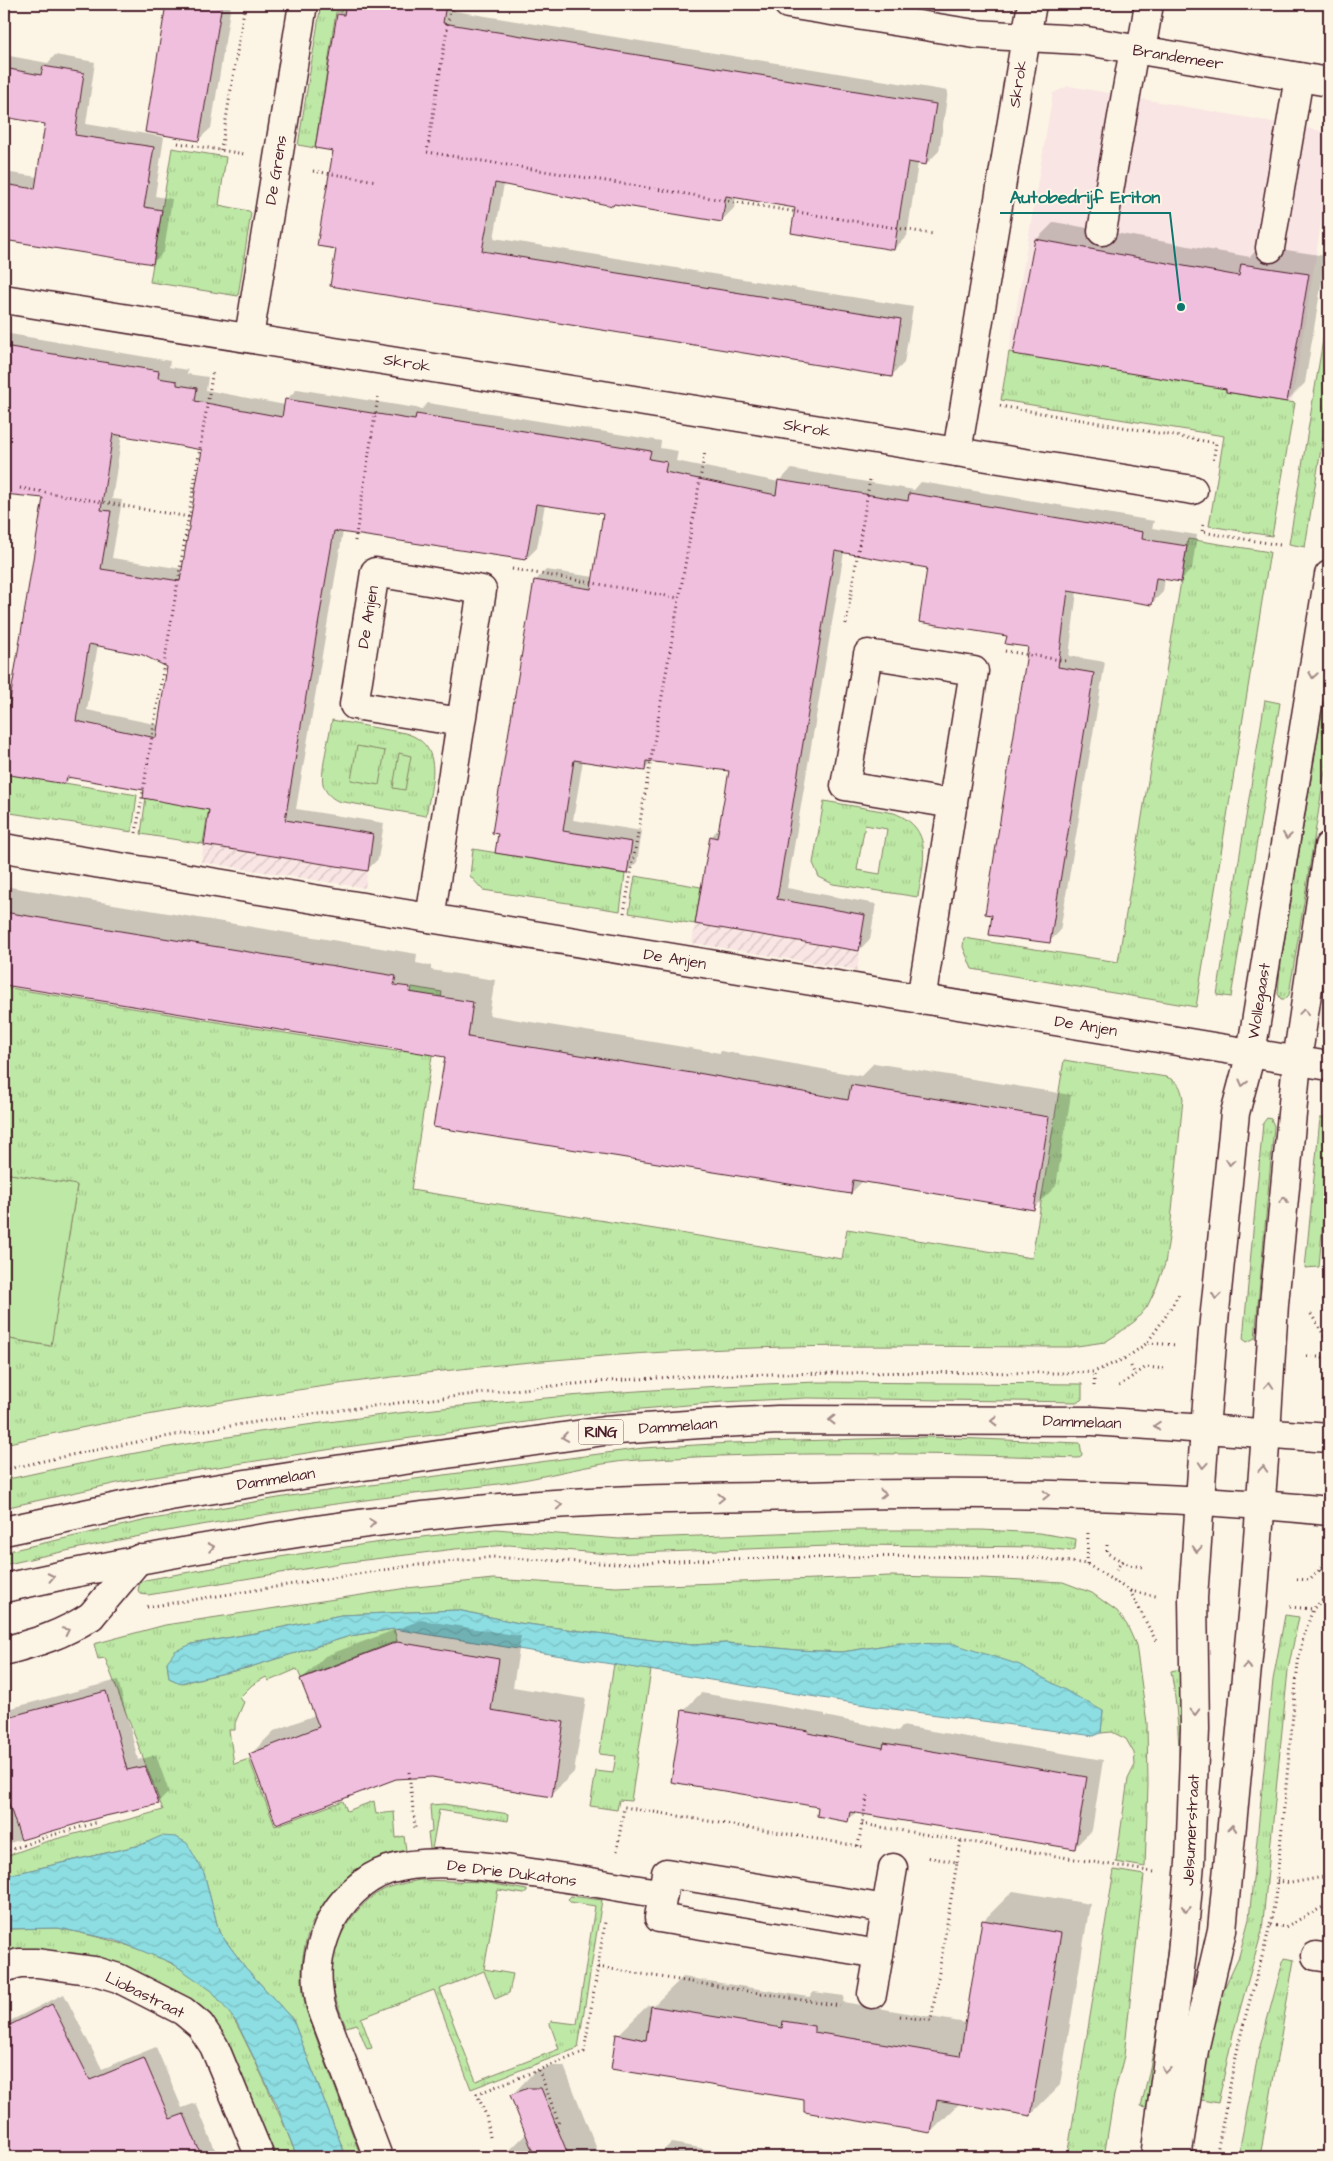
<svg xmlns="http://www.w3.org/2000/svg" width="1333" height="2161" font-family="'Architects Daughter',sans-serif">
<defs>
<pattern id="industrial-furrows" width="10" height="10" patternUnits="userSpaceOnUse" patternTransform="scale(1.25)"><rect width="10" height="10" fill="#f9e5e3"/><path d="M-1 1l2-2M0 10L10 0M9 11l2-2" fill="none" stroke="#d7c4c3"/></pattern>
<pattern id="grass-tufts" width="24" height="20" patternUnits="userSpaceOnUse" patternTransform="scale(1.25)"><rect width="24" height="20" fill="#bee8a5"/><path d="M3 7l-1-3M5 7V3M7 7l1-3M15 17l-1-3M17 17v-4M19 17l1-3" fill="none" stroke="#a5c78e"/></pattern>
<pattern id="water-waves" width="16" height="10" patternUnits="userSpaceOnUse" patternTransform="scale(1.25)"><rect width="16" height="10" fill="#8cdee2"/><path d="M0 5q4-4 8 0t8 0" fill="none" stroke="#7abec2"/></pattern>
</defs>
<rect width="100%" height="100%" fill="#fcf5e5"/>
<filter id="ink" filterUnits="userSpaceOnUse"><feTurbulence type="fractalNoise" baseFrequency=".02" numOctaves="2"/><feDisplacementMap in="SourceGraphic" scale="10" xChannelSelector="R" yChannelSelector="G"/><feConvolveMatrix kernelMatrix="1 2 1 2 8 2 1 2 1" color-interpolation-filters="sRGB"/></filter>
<g filter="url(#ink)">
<polygon fill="#f9e5e3" points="1069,86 1317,130 1329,133 1329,175 1292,402 1226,392 1226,388 1009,352 1053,93"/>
<g fill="url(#industrial-furrows)">
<polygon points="209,807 374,834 365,888 201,862"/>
<polygon points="701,887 865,914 857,970 692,943"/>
</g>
<g fill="url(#grass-tufts)" stroke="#848468" fill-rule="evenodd">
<polygon points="321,4 343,4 341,12 336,12 315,148 298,145"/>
<polygon points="172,148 226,157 219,205 249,211 251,213 238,296 150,282"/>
<polygon points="1329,304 1329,400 1305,547 1289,544"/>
<polygon points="1009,352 1226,388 1226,392 1295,403 1272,536 1209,526 1224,436 1001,400"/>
<polygon points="1188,539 1270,552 1196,1007 972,969 963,947 964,938 1118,962"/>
<polygon points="1329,670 1329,746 1289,995 1285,999 1281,999 1278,994 1280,967"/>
<polygon points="1265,700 1280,703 1231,997 1217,995"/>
<path d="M332,720L405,733C446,745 431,785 426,816L338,801C331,798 325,792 323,784C320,771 330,734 332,720Z"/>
<polygon points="4,773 137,795 132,832 4,812"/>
<polygon points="146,797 209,807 203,844 141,834"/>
<path d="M824,801L894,813C935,829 923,863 918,897L833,884L819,877L813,863ZM865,825L887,829L880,874L857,870Z"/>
<polygon points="473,849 625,874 620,911 483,890 470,876"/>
<polygon points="635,876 701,887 695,924 629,913"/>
<path d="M4,987L401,1052L412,987L442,992L411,1190L842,1259L847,1229L1032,1258L1064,1060L1166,1077C1178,1081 1181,1086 1183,1099L1170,1231L1165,1264L1156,1288L1147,1307L1135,1321L1119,1333L1105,1342L1070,1347C975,1347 879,1345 784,1347C521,1354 260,1388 4,1444V1338L50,1346L77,1186L4,1173Z"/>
<polygon points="1267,1118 1271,1119 1274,1126 1255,1338 1247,1342 1243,1339 1263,1123"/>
<polygon points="1320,1118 1329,1118 1329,1149 1319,1267 1305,1268"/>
<path d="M818,1382L1082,1384V1399L1079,1402L807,1398L722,1402L584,1414L339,1448L122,1482L4,1508V1480C271,1420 544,1391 818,1382Z"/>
<path d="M928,1437L1080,1443L1082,1455L1078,1458C931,1453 784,1451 637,1460C590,1463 545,1478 498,1484C435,1492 372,1498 309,1508C206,1523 104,1541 4,1565V1552L147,1520L290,1496L643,1448L731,1443Z"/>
<path d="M496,1529L619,1539L856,1530H982L1039,1533L1076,1539L1075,1549L1071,1551L1039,1547L857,1545L608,1554L509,1545L455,1549L341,1563L148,1595L140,1594L138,1590L140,1582L145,1580C261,1559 378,1540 496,1529Z"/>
<path d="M890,1576L982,1578L1063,1582L1092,1593L1117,1611L1127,1625L1136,1645L1147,1723L1148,1785L1145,1867L1116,1862L1128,1779L1135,1765L1134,1753L1126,1739L1112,1732L1101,1733L1103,1711L900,1643L842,1652L797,1650L727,1643L691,1645L519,1623L457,1610L341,1615L255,1633L192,1644L167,1662L169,1678L181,1683L247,1668L350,1636L394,1629L397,1641L301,1678L297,1669L269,1681L266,1677L252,1685L239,1698L244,1702L235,1723V1730H229L234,1764L249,1759L275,1826L343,1801L347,1811L374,1801L376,1814L394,1812L396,1838L404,1836L406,1850C327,1867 287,1937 307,2013L361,2157H346L293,2020L245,1967L219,1932L204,1873L161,1837L141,1845L4,1876V1857L45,1842L163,1810L105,1658L98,1659L94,1644L165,1625L407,1588L493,1579L616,1587Z"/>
<polygon points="1285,1615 1299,1617 1288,1670 1262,1931 1233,2034 1218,2103 1196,2099 1216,2006 1239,1956 1249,1919 1273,1680"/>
<polygon points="614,1664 651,1670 631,1801 619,1800 617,1810 590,1806 596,1771 613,1773 616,1756 599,1754"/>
<path d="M1180,1669L1184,1704L1183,1827L1153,2108L1141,2106C1153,2063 1158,2019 1164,1975C1176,1881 1188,1764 1171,1671Z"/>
<polygon points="444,1804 509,1814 508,1821 439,1810 432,1849 430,1848 428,1833 432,1832 430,1805"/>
<polygon points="1114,1870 1144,1875 1124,2056 1114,2095 1104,2157 1067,2157"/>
<path d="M420,1880L483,1882L527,1890V1892L524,1894L498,1890L484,1969L513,1974L509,1993L495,1999L484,1971L440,1989L476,2081L559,2049L550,2024L551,2021L577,2024L595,1906L570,1902L568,1899L571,1896L602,1900L578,2048L471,2089L434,1990L361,2018L372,2048L367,2049L357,2024L346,2027C340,2011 332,1993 331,1976C330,1944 353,1908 379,1892C392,1885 406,1883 420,1880Z"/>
<path d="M58,1928C113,1940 167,1952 211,1990C230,2006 242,2035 253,2057C269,2090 284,2123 297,2157H274L223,2036L97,1958L45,1950L25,1949L4,1954V1929Z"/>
<polygon points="1284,1958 1294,1960 1260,2157 1238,2157 1259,2050"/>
</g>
<g fill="#bee8a5" stroke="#848468">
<polygon points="357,746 385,751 379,785 351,780"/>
<polygon points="399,753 411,756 405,790 393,788"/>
<polygon points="4,1173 77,1185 51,1346 4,1338"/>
</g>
<g fill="url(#water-waves)" stroke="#729299">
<polygon points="457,1610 519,1623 691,1645 727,1643 797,1650 842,1652 900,1643 954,1644 1020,1665 1103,1711 1101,1733 1094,1736 878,1707 394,1629 350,1636 247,1668 180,1683 169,1678 167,1662 175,1651 192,1644 255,1633 341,1615"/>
<polygon points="161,1836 176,1837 187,1843 204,1873 219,1932 245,1967 293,2020 346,2157 297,2157 277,2105 237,2023 212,1991 172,1963 115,1940 58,1928 4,1929 4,1876 141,1845"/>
</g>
<g fill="#0003" fill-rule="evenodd">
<polygon points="79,4 103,4 99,7"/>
<polygon points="167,4 231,4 211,128 198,140 146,131"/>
<polygon points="347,4 456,4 455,11 948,91 939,151 926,164 918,163 907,236 894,249 797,207 736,197 734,208 721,221 504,184 494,238 913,307 904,363 891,376 337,248 334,150 339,14"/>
<polygon points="4,55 48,63 55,55 95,62 86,124 164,137 155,196 172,199 164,251 153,263 4,238 4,172 38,177 47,123 4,116"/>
<polygon points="1054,222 1250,257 1260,246 1326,256 1305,383 1287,401 1228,388 1036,240"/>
<path d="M4,333L170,361L169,367L188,370L187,374L208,377L206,390L285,405L286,400L297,389L422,409L428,403L661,441L660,448L678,451L676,461L779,482L791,469L914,490L921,482L1154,521L1152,528L1197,535L1192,569L1181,580L1165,578L1163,592L1152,603L1077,591L1069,656L1105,662L1060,931L1048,943L1030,646L1008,635L929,567L844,552L787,888L876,904L870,939L859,950L696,923L711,837L720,827L730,770L653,761L644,770L583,760L573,820L642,831L637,862L626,873L496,852L535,581L546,570L594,577L604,513L545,504L537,548L526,559L343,531L296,809L384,823L378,859L367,870L211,809L146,789L71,777L65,783L9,753L4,752L46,484L4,477ZM122,434L204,449L183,569L112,558L122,500L112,499ZM98,644L143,654L168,667L159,725L87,710Z"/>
<polygon points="4,886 417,954 416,963 431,966 431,970 495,980 489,1015 720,1053 721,1051 861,1076 874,1063 1071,1095 1056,1186 1034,1208 863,1181 851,1193 446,1056 4,983"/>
<polygon points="421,1620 521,1636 513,1687 586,1699 574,1772 551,1795 432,1776 251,1754 274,1731 315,1715 302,1679 325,1656"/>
<polygon points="118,1680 138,1760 156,1755 169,1792 158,1803 33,1835 4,1845 4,1710"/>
<polygon points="701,1693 825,1714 825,1716 898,1731 902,1726 1103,1760 1092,1830 1074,1848 856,1812 848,1820 820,1806 683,1711"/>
<polygon points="1013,1891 1090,1904 1060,2085 1030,2115 960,2103 931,2132 805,2099 618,2035 648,2005 653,2006 683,1977 809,1997 814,1992 844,1996 843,2002 966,2023 983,1921"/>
<polygon points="64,1994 102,2069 156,2047 182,2108 196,2103 218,2157 110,2157 105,2146 77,2157 75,2157 72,2152 63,2157 4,2157 4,2024"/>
<polygon points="551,2066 564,2066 600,2157 506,2157 505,2155 527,2133 512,2095 534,2072"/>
<polygon points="671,2143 724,2152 724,2157 657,2157"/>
</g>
<g fill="#f1bfde" stroke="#4a1f2b" fill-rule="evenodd">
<polygon points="166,4 222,4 199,141 145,132"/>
<polygon points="346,4 446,4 443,23 936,104 926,165 908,162 894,250 791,233 795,208 726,196 722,222 614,204 613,206 495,183 482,251 901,319 892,377 330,286 336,249 317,246 333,151 315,148 337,14 344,15"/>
<polygon points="43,66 84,73 75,135 154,147 144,207 162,210 153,264 4,240 4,184 35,189 45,124 4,117 4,68 41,75"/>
<polygon points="1035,239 1239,276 1241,264 1309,274 1287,402 1226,392 1226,389 1013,354"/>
<path d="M4,346L159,371L158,378L177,381V385L197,388L195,401L282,417L285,399L415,420L416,414L651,451L649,459L667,462L665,472L776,495L778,480L908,501L909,493L1143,532L1142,539L1187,546L1181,582L1156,578L1152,605L1068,591L1058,667L1094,673L1050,943L989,935L992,915L985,914L1028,647L1005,644L1007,636L919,622L927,568L835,551L777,899L865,915L859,951L695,924L710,836L717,838L729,771L646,761L645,771L574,760L563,831L632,842L627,874L495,853L498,834L492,833L534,580L591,589L603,514L536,504L526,560L334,531L285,820L373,834L368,871L204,845L209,810L143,798L144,790L67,777L65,784L4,774V737L43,498L4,494ZM113,434L202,450L180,581L101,569L111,511L101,510ZM89,644L143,655L167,667L156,738L76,721Z"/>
<polygon points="4,912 396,976 394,985 410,987 409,992 473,1002 468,1037 698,1074 698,1073 848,1100 851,1085 1049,1117 1034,1210 853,1180 851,1194 433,1127 445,1057 4,985"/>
<polygon points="397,1642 499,1659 491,1710 564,1722 552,1797 432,1777 396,1779 276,1824 249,1754 319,1727 300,1679"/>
<polygon points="106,1691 127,1770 145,1766 159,1804 101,1817 21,1840 4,1789 4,1718"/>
<polygon points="682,1710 809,1731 808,1733 883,1748 884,1743 1087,1777 1075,1849 850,1812 848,1822 817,1816 818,1807 671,1782"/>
<polygon points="982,1920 1061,1933 1031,2116 937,2100 931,2133 804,2112 804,2100 611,2069 616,2034 646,2040 651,2006 782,2028 783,2021 814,2026 814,2032 960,2056"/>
<polygon points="52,2004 90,2080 144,2058 170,2119 184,2114 202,2157 4,2157 4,2028"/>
<polygon points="528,2088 541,2088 569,2157 535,2157 510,2095"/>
</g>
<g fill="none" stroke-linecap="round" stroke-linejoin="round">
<defs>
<g id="minor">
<polyline points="788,4 975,34 1026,37 957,452"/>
<polyline points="1032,4 1026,37 1081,40 1329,82"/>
<polyline points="1141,51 1149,4"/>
<polyline points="1102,231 1134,49"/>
<polyline points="1270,248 1299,77"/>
<polyline points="4,299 1193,490"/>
<polyline points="249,337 303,4"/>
<polyline points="4,848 1329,1066"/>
<polyline points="430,918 482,590 375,572 354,705 461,722"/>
<polyline points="921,1000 974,671 868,654 845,786 953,804"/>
<polyline points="1205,1429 1213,1331 1235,1113 1251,1053 1329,575"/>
<polyline points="1266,1433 1274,1304 1297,1061 1329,846"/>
<path d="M4,1651C38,1642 62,1635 91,1616"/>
<polygon points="666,1873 886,1909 879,1954 659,1918"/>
<polyline points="886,1909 893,1868"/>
<polyline points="1316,1956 1329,1958"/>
<polyline points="4,1968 19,1963 37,1963 95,1971 118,1978 183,2011 200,2025 214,2046 260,2157"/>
<polyline points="872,1994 879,1954"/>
<path d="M378,2157L321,2006C315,1975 316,1956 329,1925C340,1901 363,1878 388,1870C432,1856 488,1867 532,1873C576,1879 619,1887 663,1894"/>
</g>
<g id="major">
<polyline points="4,1531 170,1496 308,1474 604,1431 700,1424 778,1420 1093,1421 1329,1438"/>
<path d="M4,1588C161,1553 319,1526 479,1510C588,1499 698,1498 807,1496C981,1491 1156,1494 1329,1511"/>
<polyline points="91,1616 139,1559"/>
<polyline points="1155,2157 1182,1953 1190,1863 1195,1729 1193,1598 1205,1429"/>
<polyline points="1177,2157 1194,2050 1222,1930 1253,1604 1266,1433"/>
</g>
</defs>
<use href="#minor" stroke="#4a1f2b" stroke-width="31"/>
<use href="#major" stroke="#4a1f2b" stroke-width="31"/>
<g stroke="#4a1f2b" stroke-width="3" stroke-dasharray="1 4" stroke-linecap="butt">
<polyline points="451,4 427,152 933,234"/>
<polyline points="178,143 244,154"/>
<polyline points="221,150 245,4"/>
<polyline points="313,171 377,181"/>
<polyline points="1000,406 1216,443 1213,462"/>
<polyline points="20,488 189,517"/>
<polyline points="1203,525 1202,532 1280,545"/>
<polyline points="355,541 378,397"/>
<polyline points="512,569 679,598"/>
<polyline points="846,624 870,479"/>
<polyline points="1005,651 1067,661"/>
<polyline points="136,833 213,370"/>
<polyline points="624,913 705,451"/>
<polyline points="1311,1314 1329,1343"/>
<polyline points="1148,1343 1177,1345"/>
<polyline points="1307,1356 1329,1358"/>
<polyline points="1131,1366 1135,1375"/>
<polyline points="1325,1382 1329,1382"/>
<polyline points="1094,1386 1094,1372"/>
<polyline points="1119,1386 1146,1367 1165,1369"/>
<path d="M4,1470C139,1438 277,1417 415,1401C501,1391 588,1381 675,1377C804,1372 932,1372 1060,1373L1094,1372L1126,1358L1147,1343L1168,1313L1180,1292"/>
<polyline points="1107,1545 1107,1553 1129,1565 1143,1567"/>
<polyline points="1087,1564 1088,1532"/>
<polyline points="1116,1570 1122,1561"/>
<polyline points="1320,1570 1329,1579"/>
<polyline points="1297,1579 1310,1580 1327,1562 1329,1547"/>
<polyline points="1130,1591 1156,1596"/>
<polyline points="147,1607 409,1566 492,1557 616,1564 720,1559 914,1556 1038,1558 1087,1564 1130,1591 1156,1641"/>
<polyline points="1290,1607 1313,1609 1329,1594"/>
<polyline points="409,1772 415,1828"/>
<polyline points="862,1824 1154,1872"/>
<polyline points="858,1846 867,1796"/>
<polyline points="617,1851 624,1807 865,1847"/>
<polyline points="4,1852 49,1836 99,1822"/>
<polyline points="957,1862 961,1841"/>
<polyline points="1277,1881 1291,1883 1329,1876"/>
<polyline points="1271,1925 1285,1927 1329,1904"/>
<polyline points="598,1967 840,2006"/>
<polyline points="900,2016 931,2021 957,1862 925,1857"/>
<polyline points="539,2070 560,2126"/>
<polyline points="490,2137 486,2115 477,2094 584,2052 605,1922"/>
<path d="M1216,2157C1225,2112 1233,2066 1244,2022C1255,1980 1268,1941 1275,1899L1298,1663L1303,1638L1313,1609"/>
</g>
<use href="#minor" stroke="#fcf5e5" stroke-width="28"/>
<use href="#major" stroke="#fcf5e5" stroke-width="28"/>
</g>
<defs><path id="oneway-chevron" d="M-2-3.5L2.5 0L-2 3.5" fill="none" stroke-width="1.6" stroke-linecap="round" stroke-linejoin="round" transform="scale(1.25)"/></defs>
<g stroke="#a38a88">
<use href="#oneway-chevron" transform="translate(1313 675) rotate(99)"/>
<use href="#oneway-chevron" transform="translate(1287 836) rotate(99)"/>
<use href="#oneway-chevron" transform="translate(1304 1012) rotate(-82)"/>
<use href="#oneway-chevron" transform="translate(1243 1083) rotate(104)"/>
<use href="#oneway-chevron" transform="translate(1230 1162) rotate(96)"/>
<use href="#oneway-chevron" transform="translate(1284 1200) rotate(-85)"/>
<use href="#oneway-chevron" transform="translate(1216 1296) rotate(96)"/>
<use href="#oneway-chevron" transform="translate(1269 1385) rotate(-86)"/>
<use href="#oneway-chevron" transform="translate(832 1420) rotate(180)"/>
<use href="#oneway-chevron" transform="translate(994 1421) rotate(-180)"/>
<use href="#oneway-chevron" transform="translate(1157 1426) rotate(-176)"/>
<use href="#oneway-chevron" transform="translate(565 1437) rotate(172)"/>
<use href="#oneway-chevron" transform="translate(1203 1465) rotate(94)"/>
<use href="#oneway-chevron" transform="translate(1263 1469) rotate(-86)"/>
<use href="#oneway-chevron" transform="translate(883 1494) rotate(-1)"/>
<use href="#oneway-chevron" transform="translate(1046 1495) rotate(1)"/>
<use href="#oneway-chevron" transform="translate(721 1498) rotate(-1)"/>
<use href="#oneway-chevron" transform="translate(559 1505) rotate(-4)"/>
<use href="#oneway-chevron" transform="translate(372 1523) rotate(-7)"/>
<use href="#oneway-chevron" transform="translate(211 1547) rotate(-10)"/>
<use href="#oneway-chevron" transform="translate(1197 1549) rotate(94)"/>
<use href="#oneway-chevron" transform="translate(51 1577) rotate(-12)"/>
<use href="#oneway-chevron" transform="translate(66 1631) rotate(-26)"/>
<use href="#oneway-chevron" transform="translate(1247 1666) rotate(-85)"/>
<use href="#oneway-chevron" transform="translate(1195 1712) rotate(89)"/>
<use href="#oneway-chevron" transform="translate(1232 1828) rotate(-85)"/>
<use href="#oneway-chevron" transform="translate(1186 1909) rotate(96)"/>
<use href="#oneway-chevron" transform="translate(1166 2070) rotate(97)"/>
</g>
</g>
<g text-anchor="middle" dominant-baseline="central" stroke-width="4" stroke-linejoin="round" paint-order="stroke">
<rect fill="#fcf5e5" stroke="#7f5f63" stroke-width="1" x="578.5" y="1419.5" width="45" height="25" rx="4"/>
<g font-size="15" font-weight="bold" fill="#4a1f2b">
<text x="601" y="1432">RING</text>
</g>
<g font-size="16" fill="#4a1f2b" stroke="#fcf5e5">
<text transform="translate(1178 57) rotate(9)">Brandemeer</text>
<text transform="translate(1018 84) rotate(-81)">Skrok</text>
<text transform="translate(276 170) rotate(-81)">De Grens</text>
<text transform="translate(407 363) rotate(9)">Skrok</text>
<text transform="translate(807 428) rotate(9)">Skrok</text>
<text transform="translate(368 617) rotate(-81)">De Anjen</text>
<text transform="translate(675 959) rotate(9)">De Anjen</text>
<text transform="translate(1259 1001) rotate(-81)">Wollegaast</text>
<text transform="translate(1086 1026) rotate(9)">De Anjen</text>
<text transform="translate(1082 1422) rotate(2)">Dammelaan</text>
<text transform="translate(678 1426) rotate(-4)">Dammelaan</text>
<text transform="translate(276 1479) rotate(-9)">Dammelaan</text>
<text transform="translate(1191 1830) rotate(-87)">Jelsumerstraat</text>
<text transform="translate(512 1873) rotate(7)">De Drie Dukatons</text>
<text transform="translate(145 1995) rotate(26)">Liobastraat</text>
</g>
</g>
<path fill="none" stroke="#0f766e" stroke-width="2" d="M1181 307L1170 213H1000"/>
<circle fill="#0f766e" stroke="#fcf5e5" stroke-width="2" cx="1181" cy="307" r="5"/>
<g font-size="18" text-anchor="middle" font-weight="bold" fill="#0f766e" stroke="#fcf5e5" stroke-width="4" stroke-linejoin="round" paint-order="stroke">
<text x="1085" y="203">Autobedrijf Eriton</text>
</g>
<rect width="1333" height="2161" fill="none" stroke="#fcf5e5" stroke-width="20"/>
<rect x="10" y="10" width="1313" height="2141" fill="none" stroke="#4a1f2b" stroke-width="2" filter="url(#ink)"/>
</svg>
